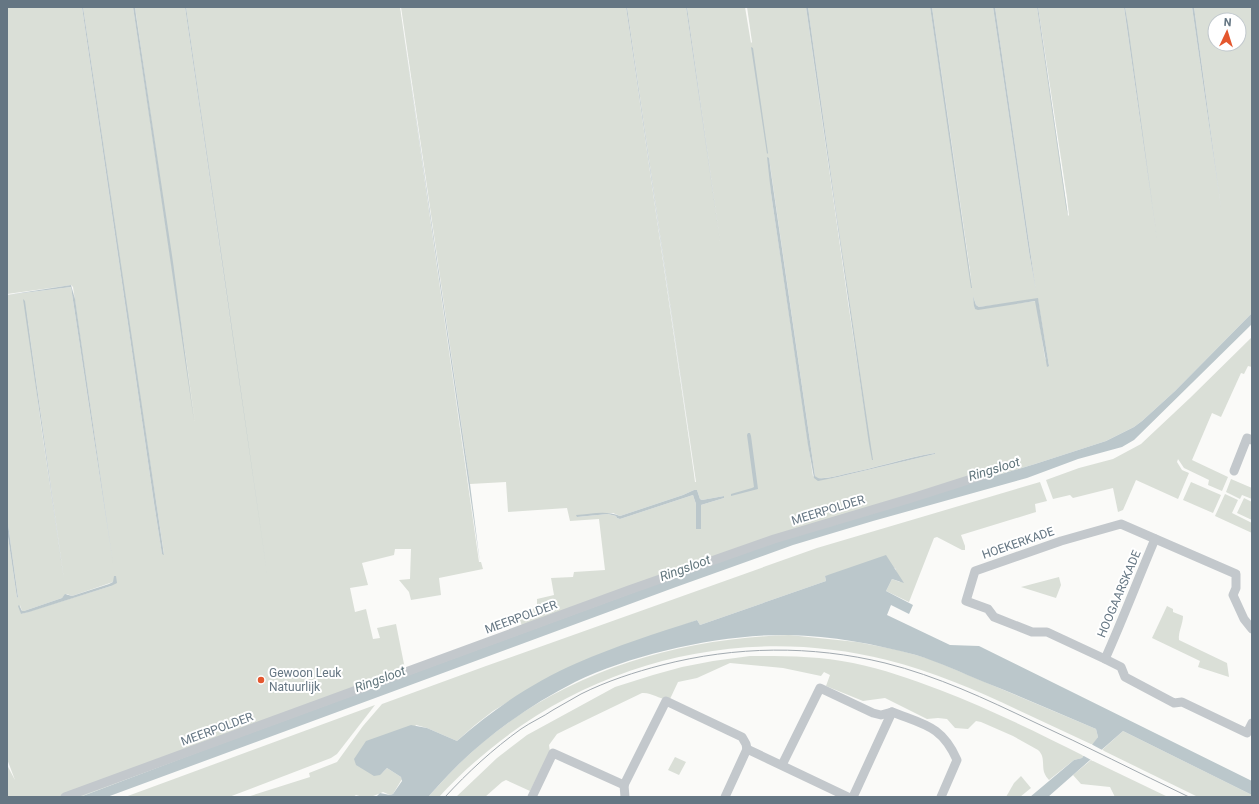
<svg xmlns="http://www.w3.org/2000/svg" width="1259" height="804" font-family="Roboto,sans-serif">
<rect width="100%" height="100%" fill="#fafaf8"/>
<g fill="#dadfd7" fill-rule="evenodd">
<path d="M7,7H82L154,503L162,554H164L136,370L83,7H133L195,421L135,7H185L234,346L186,7H400L479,562H481L483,569L439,578L441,595L411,600L409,592L399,580L410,579L411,549H395L394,555L362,563L368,585L350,588L355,612L366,609L373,639L380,638L377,628L396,624L405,669L522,626L518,614L530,611L537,606V599L554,595L551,578L573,577L574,572L605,570L599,519L570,521L567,508L508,512L506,482L470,484L401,7H626L694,474L695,482H696L627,7H686L720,241L687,7H745L751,43L752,42L747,7H806L848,302L872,460L836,211L808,7H930L972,288L970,271L932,7H993L1029,252L1036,291L995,7H1037L1068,216L1069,215L1067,198L1038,7H1124L1157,239L1125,7H1192L1221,208L1194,7H1252V313L1175,391L1142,421L1134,427L1106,441L1035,464L763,545L204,750L80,797H7V765L15,780L7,759V530L17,598L18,597L7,517V295L71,287L113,564L73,287L71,285L65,286L7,294ZM1215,20H1239V44H1215ZM769,158L815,476L817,478C826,479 836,476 845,474C875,468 904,458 935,453V454L838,477L819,480L813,476L771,193ZM973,296L976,305L979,307L1038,300L1049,366L1045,358L1036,301L975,309ZM25,301L64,580L41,425ZM694,490H697L700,499L702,500L724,496V498L701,505V529L697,528L696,504L693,495L620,519L617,518L616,516L608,514L577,517V516L613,513L620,516L683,495ZM113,582L111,586L21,614L20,605L22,611H24L62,598L67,594L72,596Z"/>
<polygon points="1252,337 1252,367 1248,366 1244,374 1241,373 1221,417 1212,413 1192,460 1228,477 1222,491 1208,485 1209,480 1184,468 1178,459 1177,462 1182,470 1189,473 1178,499 1136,480 1123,510 1118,512 1113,488 1073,498 1070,495 1053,499 1046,480 1079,468 1113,459 1141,444 1190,398"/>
<polygon points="1231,479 1252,488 1252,499 1242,495 1240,499 1226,492"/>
<path d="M1040,482L1047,501L1035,504L1036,512L961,535L965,546V550H962L937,537L934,538L909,602L886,591L892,579L900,582L895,568L825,576L826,581L700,625L697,620L548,678L493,711L475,725L457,741L427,728L416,725L382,773L387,768L401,777L402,779L393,794L390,795L383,792C371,797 369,799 356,795L353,797H247L310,777L309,773L337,762L363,726L382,704L486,666L817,548Z"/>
<polygon points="1191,482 1221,495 1213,513 1183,500"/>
<polygon points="1225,494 1238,500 1232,513 1252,523 1252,533 1215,516"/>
<polygon points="1244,498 1252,502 1252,520 1237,513"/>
<polygon points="1059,577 1061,585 1056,598 1021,587"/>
<path d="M1167,606L1173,609V612L1183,616C1183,624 1178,632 1179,640L1227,663L1229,677L1198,667L1200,661L1152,638Z"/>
<path d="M789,635L857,642L898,650L930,659L1096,729L1098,737L1093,745C1068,733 1043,722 1018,710C976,690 932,671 887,660C722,619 554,672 439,797H428C437,787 446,777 455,768C544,678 665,639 789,635Z"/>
<path d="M750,656C785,656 819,656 853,663C883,669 911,679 940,690C989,709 1037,732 1084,756L1082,758L1074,760L1049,780C1047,778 1045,775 1044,772C1042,764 1045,756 1038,750L1013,736L981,722L976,721L968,729L955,728L947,719L938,718L927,719L885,698L863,701L826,686L830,675L824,672L821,676L783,668L730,663L697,678L678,682L670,699C659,700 652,692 642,693L557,734L549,745L550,752L530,791L506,780L502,782L485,797H456L497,758L527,735L615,687L653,675L682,667L713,661Z"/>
<polygon points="375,705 337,754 331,758 229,797 125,797"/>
<polygon points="1123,731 1252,795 1252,797 1198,797 1102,750"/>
<polygon points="675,757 686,762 679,775 668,770"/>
<polygon points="1091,760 1168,797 1115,797 1110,787 1081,784 1073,775"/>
<polygon points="1021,776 1031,788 1020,797 1006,797 1014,783"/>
</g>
<g fill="#bbc7cb">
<polygon points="82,7 83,7 164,555 162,554 154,503"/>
<polygon points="133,7 135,7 136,15 173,262 194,421"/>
<polygon points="185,7 186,7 267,573"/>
<polygon points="400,7 470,484 480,563 473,515"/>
<polygon points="626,7 627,7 635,63 696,483"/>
<polygon points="686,7 687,7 720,242"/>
<polygon points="806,7 808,7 836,211 873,460 872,460 869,444"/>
<polygon points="930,7 932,7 972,288 971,288"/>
<polygon points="993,7 995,7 1036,291 1029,252"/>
<polygon points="1037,7 1038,7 1068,216 1066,207"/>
<polygon points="1124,7 1125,7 1128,25 1157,239"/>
<polygon points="1192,7 1194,7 1221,208"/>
<polygon points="751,47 753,48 768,153 767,154"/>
<path d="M767,157L769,158L771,173L815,476L818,478C827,479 836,476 845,474C875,468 905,458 935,453V454L838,477L818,481L814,478L808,445L771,193Z"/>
<polygon points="71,285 75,299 113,564 71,287 7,295"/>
<polygon points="973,296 976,305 979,307 1038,298 1049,366 1047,367 1035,301 978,310 975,309 974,306"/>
<polygon points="23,299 25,301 64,581"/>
<polygon points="1252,313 1252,324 1134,440 1122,447 1078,459 1027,478 873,521 793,545 676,587 107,797 80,797 204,750 763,545 1035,464 1106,441 1134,427 1142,421 1175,391"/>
<polygon points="748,433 750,433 751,436 758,489 731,496 731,494 752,488 754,487 747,435"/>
<path d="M694,490H697L700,499L702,500L724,496V498L701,505V529H696V504L693,495L620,519L617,518L616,516L608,514L577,517L576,515C591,514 606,510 620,516L683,495Z"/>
<polygon points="7,517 18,597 17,598 7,530"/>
<path d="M886,555L904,583L892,579L886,591L913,605L909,614L891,605L887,615L950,645L979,646L1252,781V795L1123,731L1048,797H1030L1074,760L1082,758L1098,737L1096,729C1059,713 1022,697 984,682C962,673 939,662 916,655C875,644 831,636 789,635C723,634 635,653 575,682C532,704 490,733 456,767C446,777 437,787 428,797H376L380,793L390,795L393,794L402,781L401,777L387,768L380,775L374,776L356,765L354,759L366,741L411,725L427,728L457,741C492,710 533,682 577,663C616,646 657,633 697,620L700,625L826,581L825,576Z"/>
<polygon points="114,576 116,576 117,583 111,586 29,612 21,614 18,606 19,605 22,611 24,611 62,598 65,594 72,596 109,584 113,582"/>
</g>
<polygon fill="#fafaf8" points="1091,744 1104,751 1093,761 1082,755"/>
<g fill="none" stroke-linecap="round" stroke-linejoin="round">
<g stroke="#c3c8cc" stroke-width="9">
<polyline points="1234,471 1247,438 1252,440"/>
<polyline points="1252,629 1244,619 1233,595 1236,588 1236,574 1121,524 1061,541 975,571 966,601 988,609 994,617 1032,632 1047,632 1105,659 1121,667 1125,677 1174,703 1182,702 1247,733 1252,723"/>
<path d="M1105,659C1123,619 1138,579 1155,539"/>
<path d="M892,712C925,725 942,726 957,760L941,797"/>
<polyline points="747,749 848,797"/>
<polyline points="782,765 820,688 873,713 881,715 892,712"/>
<polyline points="624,785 666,701 742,737 746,744 747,749"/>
<polyline points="624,785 625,797"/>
<polyline points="65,797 629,590 774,539 915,497 990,473"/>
<polyline points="532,797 553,753 624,785"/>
<polyline points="725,797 747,749"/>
<polyline points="853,797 892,712"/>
</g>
<path stroke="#a2aab0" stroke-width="1" d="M445,797C468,772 493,749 521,729C531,722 543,717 553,710C562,705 572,699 581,694C607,681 635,672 662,665C736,646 811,645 885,663C937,676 986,699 1034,722C1086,746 1137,772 1189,797"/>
</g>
<circle fill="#e4572e" stroke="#fff" stroke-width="1.5" cx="261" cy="680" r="4"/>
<g text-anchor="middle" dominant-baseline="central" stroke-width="4" stroke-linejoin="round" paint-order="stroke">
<g font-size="12" fill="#657683" stroke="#fff">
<text transform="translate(828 510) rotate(-17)">MEERPOLDER</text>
<text transform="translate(1018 543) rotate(-19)">HOEKERKADE</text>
<text transform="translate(1119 594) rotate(-67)">HOOGAARSKADE</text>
<text transform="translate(521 617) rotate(-20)">MEERPOLDER</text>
<text transform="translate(217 729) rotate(-20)">MEERPOLDER</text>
</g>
<g font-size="12" fill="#657683" stroke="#fff" text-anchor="start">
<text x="269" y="673">Gewoon Leuk<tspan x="269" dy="14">Natuurlijk</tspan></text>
</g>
<g font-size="13" font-style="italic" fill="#60757c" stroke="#fff">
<text transform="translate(994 469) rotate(-17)">Ringsloot</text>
<text transform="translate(685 568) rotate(-20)">Ringsloot</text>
<text transform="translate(380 679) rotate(-20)">Ringsloot</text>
</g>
</g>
<rect width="1259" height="804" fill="none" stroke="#657683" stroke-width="16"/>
<g transform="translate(1227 32) rotate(4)"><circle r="19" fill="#ffffff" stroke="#c1c8cd"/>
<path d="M0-3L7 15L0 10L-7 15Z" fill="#e4572e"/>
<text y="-6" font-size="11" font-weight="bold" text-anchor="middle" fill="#657683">N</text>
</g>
</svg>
